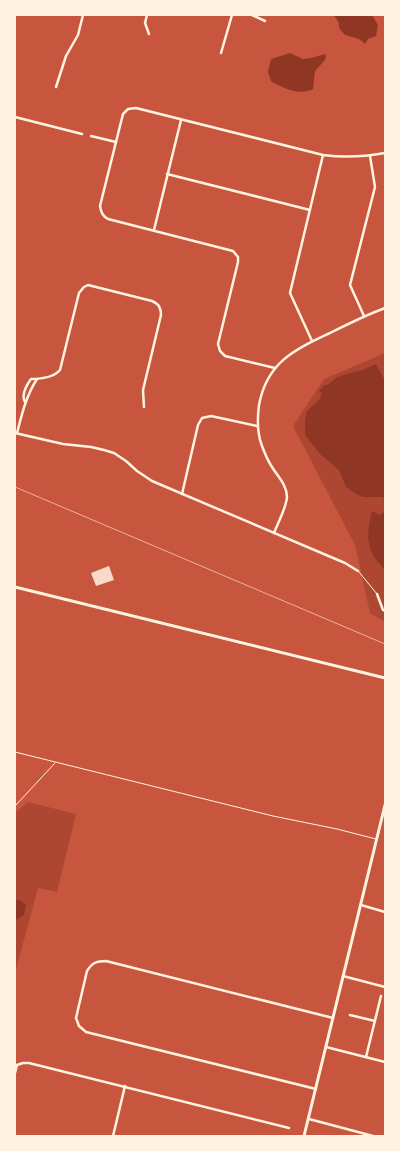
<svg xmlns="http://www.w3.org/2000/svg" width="400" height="1151" font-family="'PT Sans Narrow',sans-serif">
<rect width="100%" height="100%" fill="#c8553d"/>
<g fill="#ae4732">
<polygon points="385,353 385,622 370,613 355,545 293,426 324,379"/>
<polygon points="28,802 76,814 57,892 38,888 15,973 15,813"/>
</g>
<g fill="#8f3625">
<polygon points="334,15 372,15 378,25 376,36 368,39 365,44 359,39 345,35 339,28 339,23 335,17"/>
<path d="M290,53L303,59L311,58L325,54L326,56L325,60L315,71L313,89C300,96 282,88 271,81L268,72L271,59Z"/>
<polygon points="376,364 385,381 385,503 383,497 363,497 356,494 346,487 339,470 320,454 305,435 305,420 307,411 320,399 322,393 319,391 323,386 329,384 337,377 365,369"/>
<path d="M372,511L380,515L385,511V570C382,566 377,562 375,558C365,542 368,528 372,511Z"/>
<polygon points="15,900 20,900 26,905 24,915 18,919 15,919"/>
</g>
<polygon fill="#f7dbc8" points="109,566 114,580 96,586 91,573"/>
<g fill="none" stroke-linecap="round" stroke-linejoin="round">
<g stroke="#fff3e0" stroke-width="1">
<polyline points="359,572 377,594"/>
<polyline points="15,752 273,816 337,829 376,839"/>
<polyline points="15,806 55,763"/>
</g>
<g stroke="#fff3e0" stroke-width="2.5">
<polyline points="147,15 145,23 149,34"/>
<polyline points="252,15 265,21"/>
<polyline points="221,53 232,15"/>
<polyline points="56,87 66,56 78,35 83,15"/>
<polyline points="15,117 82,134"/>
<polyline points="91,136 116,142"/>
<polyline points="167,174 310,210"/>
<polyline points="154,230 181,120"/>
<polyline points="364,316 350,285 375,187 370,156"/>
<polyline points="312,341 290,293 323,155"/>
<path d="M275,368L225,356L220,351L218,344L238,262V257L233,251L108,219C103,216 101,213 100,206L123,114L128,109L136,108L323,155C346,158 363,157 385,153"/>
<path d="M25,402C21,395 26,386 31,379C41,379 53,378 60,370L79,293L84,287L88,285L152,301C159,304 161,308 161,315L143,390L144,407"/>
<polyline points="15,433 63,444 91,447 104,450 114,453 126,461 137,471 152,481 345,563 358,571"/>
<path d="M17,433C22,414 26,396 37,379"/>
<polyline points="182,494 198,425 202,418 211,416 257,426"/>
<path d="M274,533C278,522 286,509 287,497C287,485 278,477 272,467C268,461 265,454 262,446C257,433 257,420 259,405C267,362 294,350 330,333C348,324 366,315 385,308"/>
<polyline points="377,594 383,610 385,611"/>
<polyline points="361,905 385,912"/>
<polyline points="343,976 385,987"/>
<polyline points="350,1015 375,1021"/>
<polyline points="326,1047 385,1062"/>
<polyline points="366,1057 381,996"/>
<polyline points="15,1073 17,1065 23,1063 29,1063 289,1128"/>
<path d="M316,1089L86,1032L79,1026L76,1018L87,971C92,963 96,961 106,961L333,1018"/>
<polyline points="309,1119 373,1136"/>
<polyline points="113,1136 125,1086"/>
</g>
<g stroke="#fff3e0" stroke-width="3">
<polyline points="15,587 385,678"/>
<polyline points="304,1136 385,805"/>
</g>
<polyline stroke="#e9b49f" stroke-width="1" points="15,487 385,644"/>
</g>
<rect width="400" height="1151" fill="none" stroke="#fff3e0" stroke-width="32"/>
</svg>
